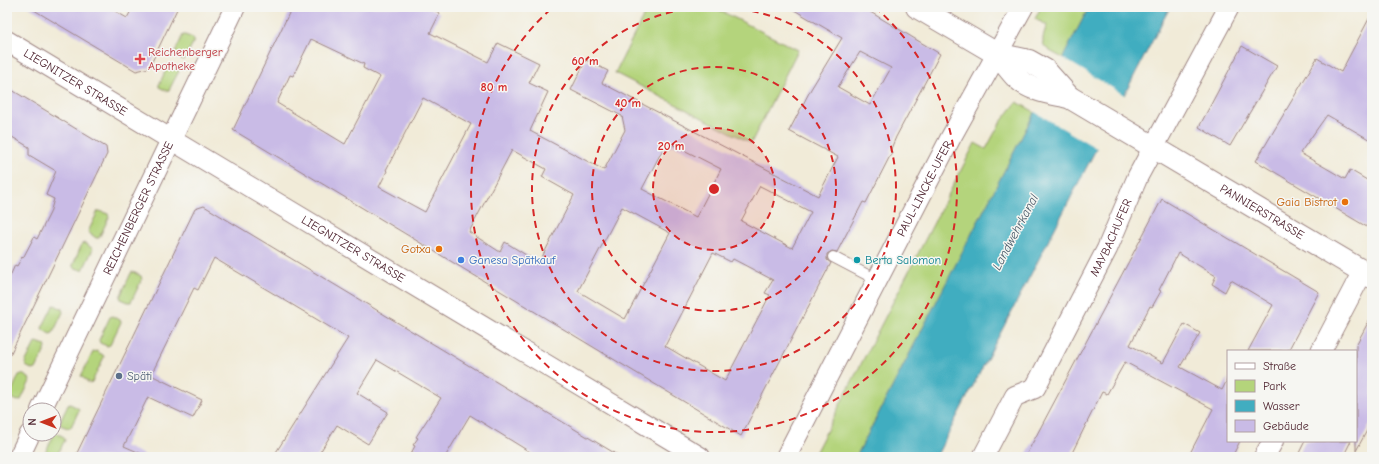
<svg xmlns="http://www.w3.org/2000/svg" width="1379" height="464" font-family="'Comic Neue',sans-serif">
<rect width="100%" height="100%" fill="#f6f6f2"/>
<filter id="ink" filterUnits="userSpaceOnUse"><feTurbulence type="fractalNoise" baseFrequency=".025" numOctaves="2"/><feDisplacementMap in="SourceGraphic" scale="8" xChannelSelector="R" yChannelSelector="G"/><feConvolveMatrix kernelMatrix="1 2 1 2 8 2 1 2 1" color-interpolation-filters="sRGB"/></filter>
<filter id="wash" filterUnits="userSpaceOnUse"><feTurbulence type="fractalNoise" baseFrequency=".012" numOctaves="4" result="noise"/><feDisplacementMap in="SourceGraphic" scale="16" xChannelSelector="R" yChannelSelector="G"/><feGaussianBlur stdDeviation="0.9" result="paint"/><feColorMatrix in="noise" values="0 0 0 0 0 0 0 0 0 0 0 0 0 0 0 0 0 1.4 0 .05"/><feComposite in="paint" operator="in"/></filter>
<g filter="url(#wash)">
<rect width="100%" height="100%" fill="#f1ebd8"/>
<g fill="#b4d47b" stroke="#7f7a53">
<polygon points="648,7 713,7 798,50 751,143 615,73"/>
<path d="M1041,7H1089L1063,58C1044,48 1038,47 1047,25L1035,19Z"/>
<polygon points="183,35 185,35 193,38 194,41 184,60 175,56 174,54"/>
<polygon points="170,64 178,68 179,71 169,90 167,91 159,87 159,85 168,65"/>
<polygon points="1017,102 1035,112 856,457 813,457 975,143 986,149 1000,123"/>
<polygon points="98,211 100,211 108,214 109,217 99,238 96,238 88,232"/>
<polygon points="85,243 93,249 83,270 81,270 73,267 73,265 82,244"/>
<polygon points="133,272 141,276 142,279 131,302 128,302 121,299 120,297 131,273"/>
<polygon points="55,305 62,309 63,312 53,333 50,334 43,330 42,328 53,306"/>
<polygon points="112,316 120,320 121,322 110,345 107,346 100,343 99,340 110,317"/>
<polygon points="37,342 45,345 46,348 36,369 33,370 26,366 25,363 35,343"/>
<polygon points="96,351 103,355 104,357 92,382 89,383 81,376 93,352"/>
<polygon points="22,374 29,378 30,381 21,400 18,401 10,398 10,395 19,375"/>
<polygon points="70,404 78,408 79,410 71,427 68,428 60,425 60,422 68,405"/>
<polygon points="56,433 64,437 65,440 56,457 48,457 45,453 54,434"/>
</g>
<polygon fill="#41adc0" stroke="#466676" points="1089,7 1170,7 936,457 856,457"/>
<polygon fill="#f1ebd8" points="1061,57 1126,96 1098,149 1033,111"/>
<g id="blocks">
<g fill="#c9bbe6" fill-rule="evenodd">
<polygon points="29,7 108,7 127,18 133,7 178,7 149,68 136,71"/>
<path d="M292,7H428L440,13L430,33L488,62L498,43L539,63L529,83L548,92L530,131L604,170L625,130L622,116L571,90L586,60L608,71L602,83L818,196L838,157L789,131L811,89L842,38L789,7H862L940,54L896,137L890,151L892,152L866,203L863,202L837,252L832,251L827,254V260L831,263L741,436L233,130ZM311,39L364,64L363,68L380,77L345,144L277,103L290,75L293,76ZM860,52L891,68L870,105L838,87ZM423,98L471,124L425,212L379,187L387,171L386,170ZM674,145L721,169L696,217L642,189L663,149ZM512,150L546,169L542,177L574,195L539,263L505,242L500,252L469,232ZM760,186L811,212L792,248L741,221ZM622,207L670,233L625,319L578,291ZM713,253L731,262L733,259L773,280L765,293L770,295L725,381L665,346Z"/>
<polygon points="1372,13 1372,141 1327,115 1300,153 1345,179 1350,170 1372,183 1372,230 1256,161 1317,58 1341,72"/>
<polygon points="1242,46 1277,66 1230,146 1199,127"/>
<polygon points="7,87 106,147 107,154 7,361 7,283 15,265 17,266 22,257 23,258 34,237 37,239 50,213 54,199 46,195 56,171 29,155 29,147 7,134"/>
<polygon points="1162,199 1319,292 1288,351 1248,351 1273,305 1231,280 1225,292 1212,284 1216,276 1178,253 1159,290 1161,291 1152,307 1150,306 1130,345 1163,363 1184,324 1200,333 1180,367 1222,390 1228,378 1228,441 1240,441 1232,457 1188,457 1213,409 1125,362 1107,394 1102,392 1070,457 1025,457"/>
<polygon points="204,206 453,356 621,457 538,457 470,415 445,457 409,457 415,446 413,445 418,438 416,437 441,398 377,360 357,393 388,412 368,444 337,425 317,457 273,457 348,338 214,258 198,290 194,288 151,375 202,400 193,418 148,397 124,446 149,457 75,457 195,209"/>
<polygon points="1372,315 1372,421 1356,451 1356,345"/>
<polygon points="1305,441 1351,441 1343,457 1297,457"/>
</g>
</g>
</g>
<g filter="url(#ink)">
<use href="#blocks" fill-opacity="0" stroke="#9e8582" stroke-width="1"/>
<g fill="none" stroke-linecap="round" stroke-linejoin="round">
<defs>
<polyline id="lane" points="833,257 877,280"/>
<g id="street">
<path id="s1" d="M7,41L700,457"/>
<polyline points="1321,351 1363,271"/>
<path id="s2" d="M41,410L235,7"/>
<polyline points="19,457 30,434"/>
<path id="s3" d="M786,457L950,139L1023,7"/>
<path id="s4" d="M983,457L1015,396L1035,388L1107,249L1138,176L1229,7"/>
<polyline points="1264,457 1273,441"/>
</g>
<g id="secondary">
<polyline points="917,7 997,54 1029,61 1045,70 1069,97"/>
<path id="s5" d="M997,54C1004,62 1010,71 1017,78C1031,91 1052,93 1069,97L1372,277"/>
</g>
</defs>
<use href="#lane" stroke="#9e8582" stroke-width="12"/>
<use href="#street" stroke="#9e8582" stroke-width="22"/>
<use href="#secondary" stroke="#9e8582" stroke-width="24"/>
<use href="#lane" stroke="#fff" stroke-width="10"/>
<use href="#street" stroke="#fff" stroke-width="20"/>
<use href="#secondary" stroke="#fff" stroke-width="22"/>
</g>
</g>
<circle cx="714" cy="189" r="61" fill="#d62828" fill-opacity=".12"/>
<g fill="none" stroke="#d62828" stroke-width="2" stroke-dasharray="7 5">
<circle cx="714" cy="189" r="61"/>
<circle cx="714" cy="189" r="122"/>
<path d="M716 7A182 182 0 1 1 712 7"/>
<path d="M875 7A243 243 0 1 1 553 7"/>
</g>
<path fill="#e0444e" stroke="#f6f6f2" stroke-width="1.5" d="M138 53h4v4h4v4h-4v4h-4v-4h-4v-4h4z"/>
<g fill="#e8710a" stroke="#f6f6f2" stroke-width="1.5">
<circle cx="1345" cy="202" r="4"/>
<circle cx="439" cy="249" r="4"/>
</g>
<circle fill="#3f7fe0" stroke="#f6f6f2" stroke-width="1.5" cx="461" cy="260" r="4"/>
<circle fill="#0f9aa8" stroke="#f6f6f2" stroke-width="1.5" cx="857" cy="260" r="4"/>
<circle fill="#5c6f8a" stroke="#f6f6f2" stroke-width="1.5" cx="119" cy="376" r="4"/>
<g text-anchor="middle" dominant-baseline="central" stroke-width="3" stroke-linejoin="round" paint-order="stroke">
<g font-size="12" fill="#be3a42" stroke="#f6f6f2" text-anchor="start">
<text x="148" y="52">Reichenberger<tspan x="148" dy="14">Apotheke</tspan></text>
</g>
<g font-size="12" fill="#4a1f2b" stroke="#f6f6f2">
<text stroke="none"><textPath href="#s1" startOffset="80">LIEGNITZER STRASSE</textPath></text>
<text stroke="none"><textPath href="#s3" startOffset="302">PAUL-LINCKE-UFER</textPath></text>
<text stroke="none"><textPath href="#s2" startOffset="224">REICHENBERGER STRASSE</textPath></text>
<text stroke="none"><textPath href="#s5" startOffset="312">PANNIERSTRASSE</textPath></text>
<text stroke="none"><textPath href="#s4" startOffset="259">MAYBACHUFER</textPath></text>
<text stroke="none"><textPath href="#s1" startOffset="404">LIEGNITZER STRASSE</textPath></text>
</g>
<g font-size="12" fill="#c56008" stroke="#f6f6f2" text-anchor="end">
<text x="1337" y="202">Gaia Bistrot</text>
<text x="431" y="249">Gotxa</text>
</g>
<g font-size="12" fill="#366cbe" stroke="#f6f6f2" text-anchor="start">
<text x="469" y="260">Ganesa Spätkauf</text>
</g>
<g font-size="12" fill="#0d838f" stroke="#f6f6f2" text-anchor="start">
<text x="865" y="260">Berta Salomon</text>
</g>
<g font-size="12" fill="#4e5e75" stroke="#f6f6f2" text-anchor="start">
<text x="127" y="376">Späti</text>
</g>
<g font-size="13" font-style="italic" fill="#465867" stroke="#f6f6f2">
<text transform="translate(1015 232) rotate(-62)">Landwehrkanal</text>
</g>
</g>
<circle cx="714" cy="189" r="6" fill="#d62828" stroke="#f6f6f2" stroke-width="2"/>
<g font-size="12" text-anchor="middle" font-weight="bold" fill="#d62828" stroke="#f6f6f2" stroke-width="3" stroke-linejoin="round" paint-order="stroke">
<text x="585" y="65">60 m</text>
<text x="494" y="91">80 m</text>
<text x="628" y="107">40 m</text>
<text x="671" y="150">20 m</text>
</g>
<rect width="1379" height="464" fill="none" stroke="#f6f6f2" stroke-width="24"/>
<rect x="1227" y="350" width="130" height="92" fill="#f6f6f2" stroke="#b1a0a2"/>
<rect x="1235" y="363" width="20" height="6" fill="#ffffff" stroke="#b1a0a2"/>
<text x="1263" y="370" font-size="12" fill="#4a1f2b">Straße</text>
<rect x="1235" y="380" width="20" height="12" fill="#b4d47b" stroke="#b1a0a2"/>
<text x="1263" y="390" font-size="12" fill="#4a1f2b">Park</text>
<rect x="1235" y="400" width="20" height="12" fill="#41adc0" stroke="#b1a0a2"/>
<text x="1263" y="410" font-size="12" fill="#4a1f2b">Wasser</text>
<rect x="1235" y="420" width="20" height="12" fill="#c9bbe6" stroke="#b1a0a2"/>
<text x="1263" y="430" font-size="12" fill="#4a1f2b">Gebäude</text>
<g transform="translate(42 422) rotate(270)"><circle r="19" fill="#f6f6f2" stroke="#b1a0a2"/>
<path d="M0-3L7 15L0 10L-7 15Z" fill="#c8321e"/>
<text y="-6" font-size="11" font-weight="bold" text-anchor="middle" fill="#4a1f2b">N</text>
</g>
</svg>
